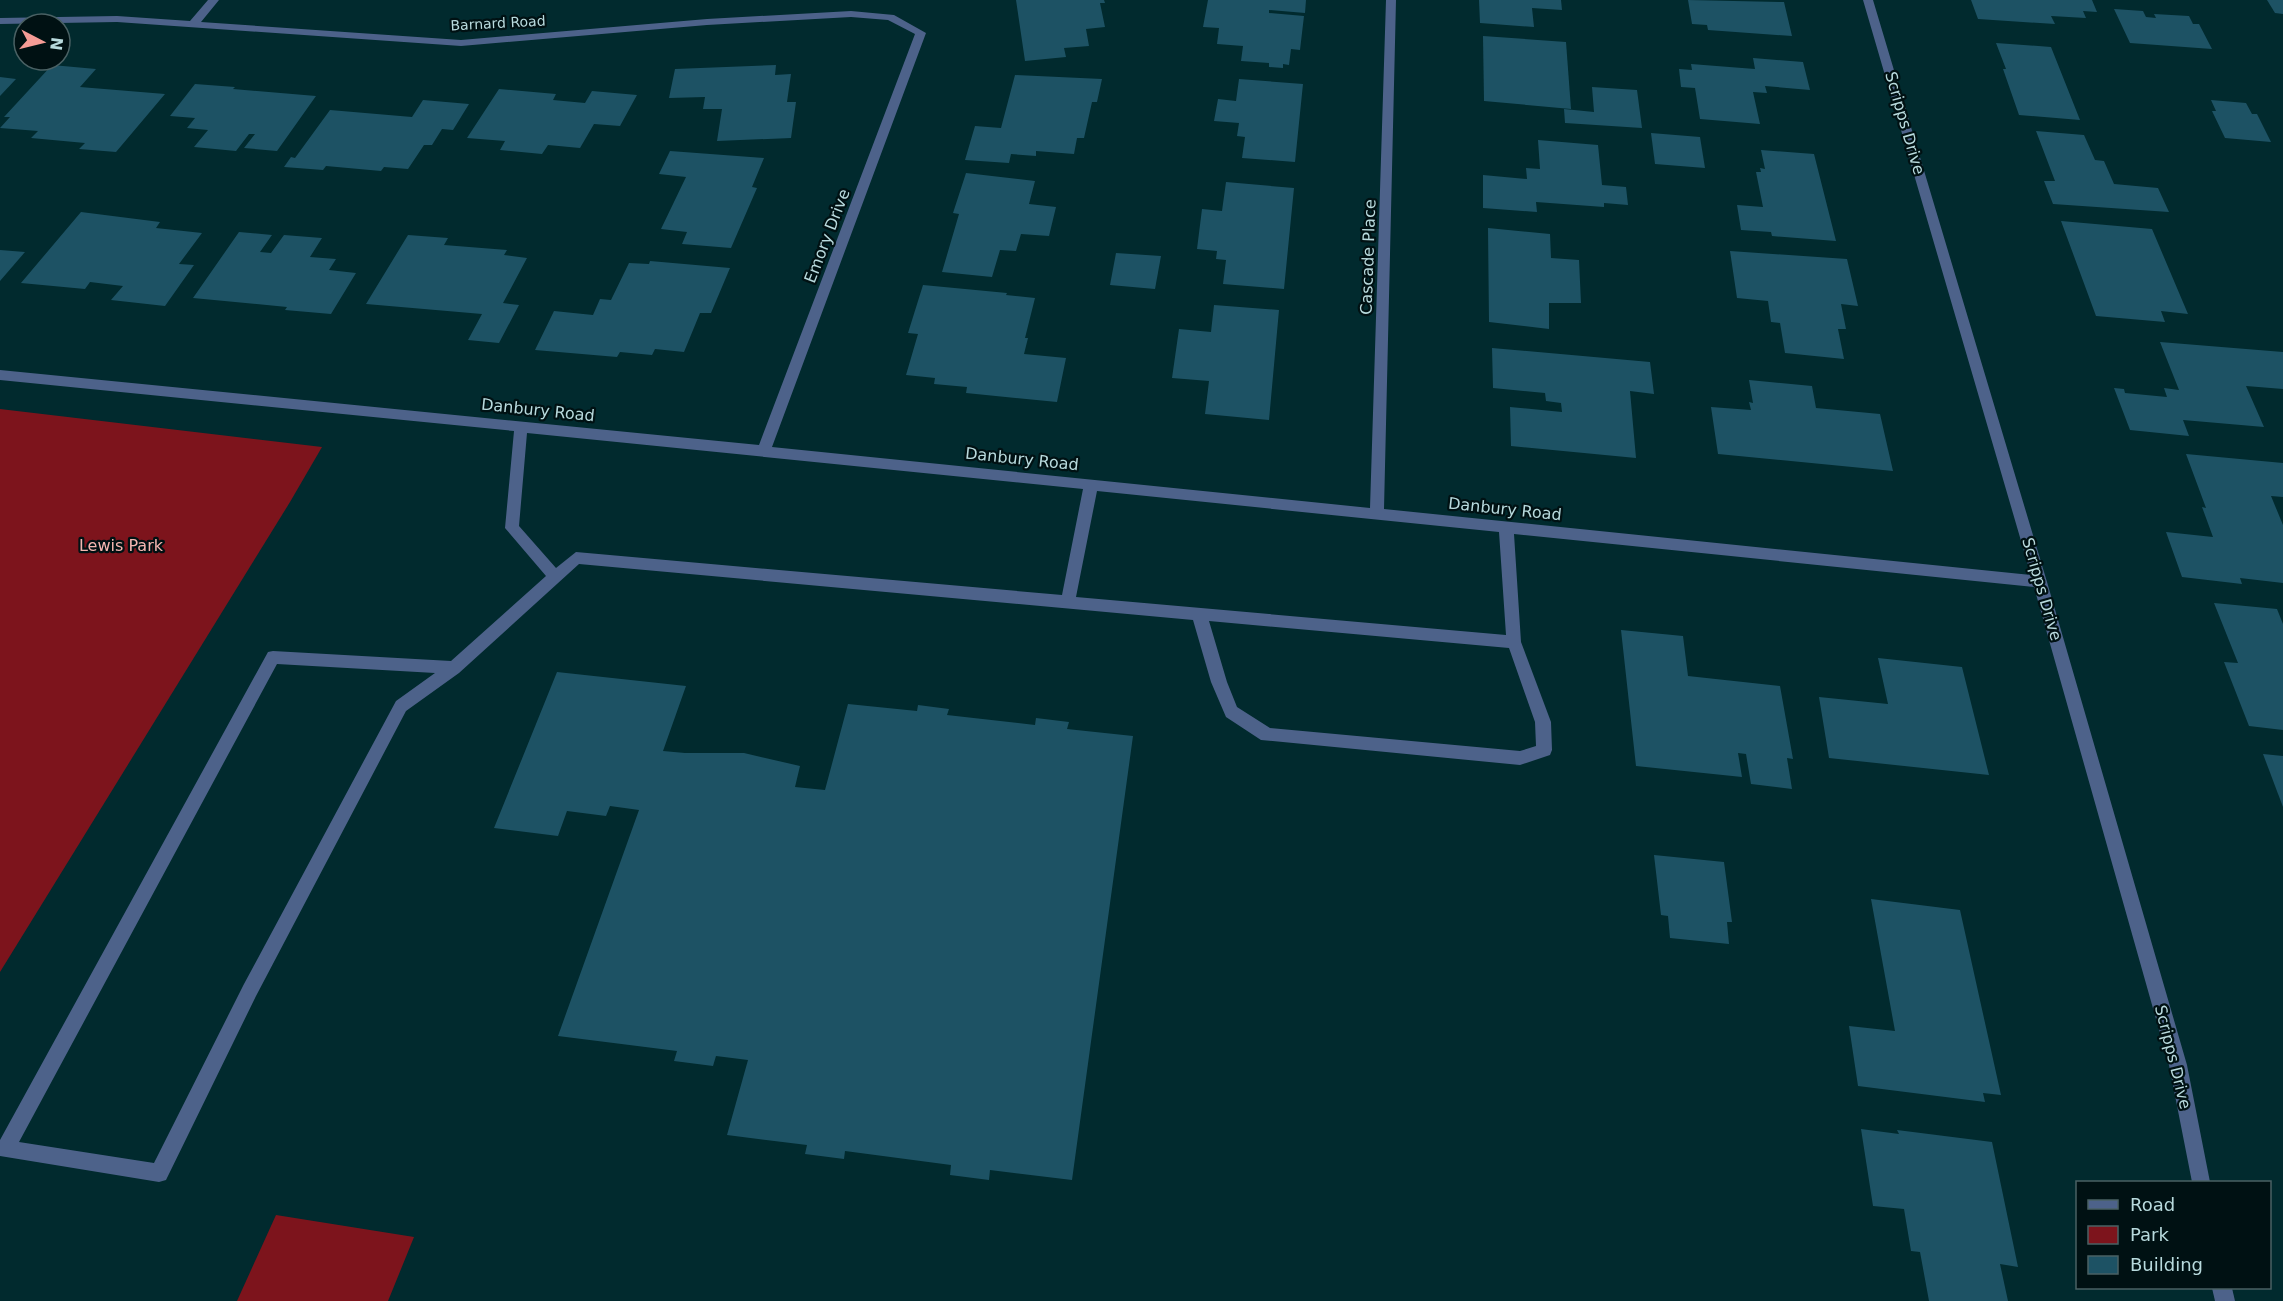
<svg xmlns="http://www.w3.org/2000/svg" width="2283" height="1301" font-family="'DejaVu Sans',sans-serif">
<rect width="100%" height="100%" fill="#012a2e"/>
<g fill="#7d141c">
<polygon points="0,409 322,447 290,502 0,972"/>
<polygon points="276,1215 414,1237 388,1301 237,1301"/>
</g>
<g fill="#1d5264">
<polygon points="1016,0 1104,0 1105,3 1100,3 1105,27 1086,29 1089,46 1064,48 1066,57 1025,61"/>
<polygon points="1208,0 1306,0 1305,13 1269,10 1269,13 1304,16 1300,50 1291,49 1289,65 1283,64 1283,68 1269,67 1269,63 1241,61 1243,46 1217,44 1219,28 1203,27"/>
<polygon points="1479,0 1561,0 1562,10 1532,8 1534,27 1480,23"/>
<polygon points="1688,0 1784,2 1792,36 1708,30 1707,25 1692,24"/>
<polygon points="1971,0 2092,0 2097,12 2083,11 2086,18 2051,16 2055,24 1978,19"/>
<polygon points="2267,0 2283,0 2283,14 2275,13"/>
<polygon points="2114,9 2143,11 2146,17 2156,18 2154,14 2189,16 2193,24 2199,24 2212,49 2130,43"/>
<polygon points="1483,36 1566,42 1571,109 1484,101"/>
<polygon points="1996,43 2051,47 2080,120 2019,115 2003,69 2006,69"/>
<polygon points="1753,58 1803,62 1810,90 1765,86 1767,93 1753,92 1760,124 1700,119 1695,88 1681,87 1679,69 1692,70 1691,64 1755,69"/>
<polygon points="52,65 96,69 80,87 165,94 116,152 79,149 85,143 31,138 38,131 0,128 10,117 4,117"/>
<polygon points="776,65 775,75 791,74 787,102 796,102 791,138 717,141 722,109 703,109 705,97 669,98 675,69"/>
<polygon points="1015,75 1102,79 1097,102 1092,102 1084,138 1077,138 1074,154 1036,151 1036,156 1011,154 1009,163 965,160 975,126 1001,128"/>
<polygon points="0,77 16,79 0,96"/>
<polygon points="1239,79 1303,84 1295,162 1242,158 1245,137 1237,136 1239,123 1214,121 1218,99 1236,101"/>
<polygon points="195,84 235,87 233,89 316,96 277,151 244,148 255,134 249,134 236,151 194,147 208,130 187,128 195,118 170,116"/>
<polygon points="1592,87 1637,90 1642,128 1565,123 1564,109 1594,112"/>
<polygon points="499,89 556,94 553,100 585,103 592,91 637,95 620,126 594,124 580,148 548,145 542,154 500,150 505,141 467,138"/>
<polygon points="423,100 469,104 453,130 442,129 432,145 424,145 408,169 384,167 381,171 326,166 323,170 284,167 291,157 295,158 330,110 412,117"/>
<polygon points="2211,100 2246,103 2252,114 2257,114 2271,142 2225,138 2212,111 2216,111"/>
<polygon points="2036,131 2084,135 2095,160 2104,161 2114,184 2158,188 2169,212 2053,204 2044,181 2055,181"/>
<polygon points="1651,133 1700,137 1705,168 1655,164"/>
<polygon points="1538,140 1598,145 1602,185 1626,187 1628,205 1604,203 1604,207 1536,202 1537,212 1483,208 1483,175 1527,179 1526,168 1540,169"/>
<polygon points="1761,150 1814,154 1836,241 1772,236 1771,232 1741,230 1737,205 1763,207 1756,172 1761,172 1760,168 1765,169"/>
<polygon points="670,151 764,158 752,187 757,188 731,248 682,244 687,232 661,229 686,177 659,174"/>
<polygon points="966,173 1035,181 1029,204 1056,207 1049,236 1021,234 1016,251 1000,250 992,277 942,272 959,214 953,213"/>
<polygon points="1226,182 1294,188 1284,289 1223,284 1226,260 1216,259 1217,251 1197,249 1202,209 1222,211"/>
<polygon points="81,212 160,222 156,228 202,233 179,264 194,265 165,306 111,300 123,286 90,282 85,289 21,283"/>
<polygon points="2061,221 2152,229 2188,314 2161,311 2165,322 2096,316"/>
<polygon points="1488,228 1550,234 1551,258 1579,260 1581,303 1549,303 1549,329 1489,322"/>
<polygon points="239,232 272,235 260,252 271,253 284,235 322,238 310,257 336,259 329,270 356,273 331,314 285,310 287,307 193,298"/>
<polygon points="408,235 448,238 444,245 507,250 504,255 527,258 503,303 519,305 499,343 468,340 482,314 366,304"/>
<polygon points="0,250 25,252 0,281"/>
<polygon points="1730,251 1847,259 1858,306 1841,304 1846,329 1838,329 1844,359 1785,353 1780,323 1771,322 1768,301 1737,298"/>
<polygon points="1116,253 1161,256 1155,289 1110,285"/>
<polygon points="650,261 730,268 711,313 700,313 684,352 655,349 652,355 620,352 617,357 535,350 554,311 593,315 600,299 611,300 629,263 649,264"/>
<polygon points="923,285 1007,293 1006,295 1035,298 1025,338 1028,338 1024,354 1066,358 1057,402 966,393 967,387 934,384 935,378 906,375 918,334 908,333"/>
<polygon points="1214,305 1279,310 1269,420 1205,414 1209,381 1172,378 1179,329 1211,332"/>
<polygon points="2160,342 2283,352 2283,389 2246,386 2264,427 2183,420 2189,436 2130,430 2114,388 2124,389 2125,393 2167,397 2164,388 2179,390"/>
<polygon points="1492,348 1650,362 1654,394 1630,391 1636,458 1511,446 1510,407 1562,412 1561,403 1546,401 1545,393 1493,388"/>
<polygon points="1749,380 1812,386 1816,408 1880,414 1893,471 1718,454 1711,407 1751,410 1749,402 1753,403"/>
<polygon points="2186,454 2283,463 2283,497 2271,496 2283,525 2283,583 2240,578 2242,584 2182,577 2166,532 2213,537 2202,507 2206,508"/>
<polygon points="2214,603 2277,609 2283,624 2283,730 2249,726 2224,662 2238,663"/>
<polygon points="1621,630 1683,636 1688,676 1780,686 1793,759 1787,758 1792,789 1751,784 1746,754 1738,753 1742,777 1636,766"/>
<polygon points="1878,658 1962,667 1989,775 1829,758 1819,697 1888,704"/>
<polygon points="557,672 686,686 663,751 685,753 744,753 800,766 795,787 825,790 848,704 917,711 918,705 949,709 947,715 1035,725 1036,718 1069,722 1067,729 1133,736 1072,1180 990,1170 989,1180 950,1175 951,1165 845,1151 844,1159 805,1154 807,1145 727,1135 748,1060 716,1056 713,1066 674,1061 677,1051 558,1036 639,810 610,806 606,816 567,811 558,836 494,828"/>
<polygon points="2263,754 2283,756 2283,807"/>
<polygon points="1654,855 1724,862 1732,922 1727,922 1729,944 1670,938 1668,916 1661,915"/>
<polygon points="1871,899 1960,910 2001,1095 1983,1093 1985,1102 1858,1086 1849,1026 1895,1031"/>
<polygon points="1861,1129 1899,1134 1897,1130 1992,1142 2018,1267 2000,1264 2008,1301 1929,1301 1920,1252 1911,1251 1904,1209 1873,1206"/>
</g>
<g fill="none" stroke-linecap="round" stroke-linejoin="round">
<g fill="#4d628a" fill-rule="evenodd">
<path d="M208,0H219L201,22L461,40L707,19L851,11L894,15L926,33L772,447L1370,508L1386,0H1396L1384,509L2031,575L1863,0H1873L2047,582L2187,1065L2210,1182H2192L2169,1065L2034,587L1514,534L1521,642L1551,722L1552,750L1550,755L1520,765L1261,740L1226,717L1211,682L1193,620L579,564L459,673L406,711L256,996L166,1180L159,1182L0,1156V1140L268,652L273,651L451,661L546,576L505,528L514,431L0,380V370L759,445L915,34L888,20L851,17L707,25L461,46L117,22L0,24V18L117,16L190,21ZM527,433L1083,489L1062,595L576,552L556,568L519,526ZM1097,491L1499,532L1506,635L1076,597ZM1209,621L1509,648L1535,722L1536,746L1520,751L1270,728L1237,707L1227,682ZM277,664L435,673L396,701L244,984L154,1163L19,1142Z"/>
<polygon points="2212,1288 2232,1288 2235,1301 2215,1301"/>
</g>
</g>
<g text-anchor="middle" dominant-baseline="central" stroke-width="4.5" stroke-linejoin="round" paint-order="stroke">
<g font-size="14" fill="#b8dadd" stroke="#001113">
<text transform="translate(498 23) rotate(-3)">Barnard Road</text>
</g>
<g font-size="16" fill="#b8dadd" stroke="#001113">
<text transform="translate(1905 123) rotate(74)">Scripps Drive</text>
<text transform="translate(827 236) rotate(-69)">Emory Drive</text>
<text transform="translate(1368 257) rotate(-88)">Cascade Place</text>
<text transform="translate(538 410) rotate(6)">Danbury Road</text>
<text transform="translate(1022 459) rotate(6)">Danbury Road</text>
<text transform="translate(1505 509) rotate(6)">Danbury Road</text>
<text transform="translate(2042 589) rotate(74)">Scripps Drive</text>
<text transform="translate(2173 1057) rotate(76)">Scripps Drive</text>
</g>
<g font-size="16" fill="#f5b6b1" stroke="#001113">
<text x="121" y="545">Lewis Park</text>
</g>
</g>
<rect x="2076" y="1181" width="195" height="108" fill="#001113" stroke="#4a6164" stroke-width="1.5"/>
<rect x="2088" y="1200" width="30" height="9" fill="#4d628a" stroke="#4a6164" stroke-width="1.5"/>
<text x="2130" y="1211" font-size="18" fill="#b8dadd">Road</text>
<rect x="2088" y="1226" width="30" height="18" fill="#7d141c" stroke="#4a6164" stroke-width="1.5"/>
<text x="2130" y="1241" font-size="18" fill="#b8dadd">Park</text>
<rect x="2088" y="1256" width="30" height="18" fill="#1d5264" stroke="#4a6164" stroke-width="1.5"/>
<text x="2130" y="1271" font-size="18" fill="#b8dadd">Building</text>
<g transform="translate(42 42) rotate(97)"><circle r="28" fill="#001113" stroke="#4a6164" stroke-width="1.5"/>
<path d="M0-4.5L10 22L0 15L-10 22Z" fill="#f59c96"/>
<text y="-9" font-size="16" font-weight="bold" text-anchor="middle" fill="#b8dadd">N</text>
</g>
</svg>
